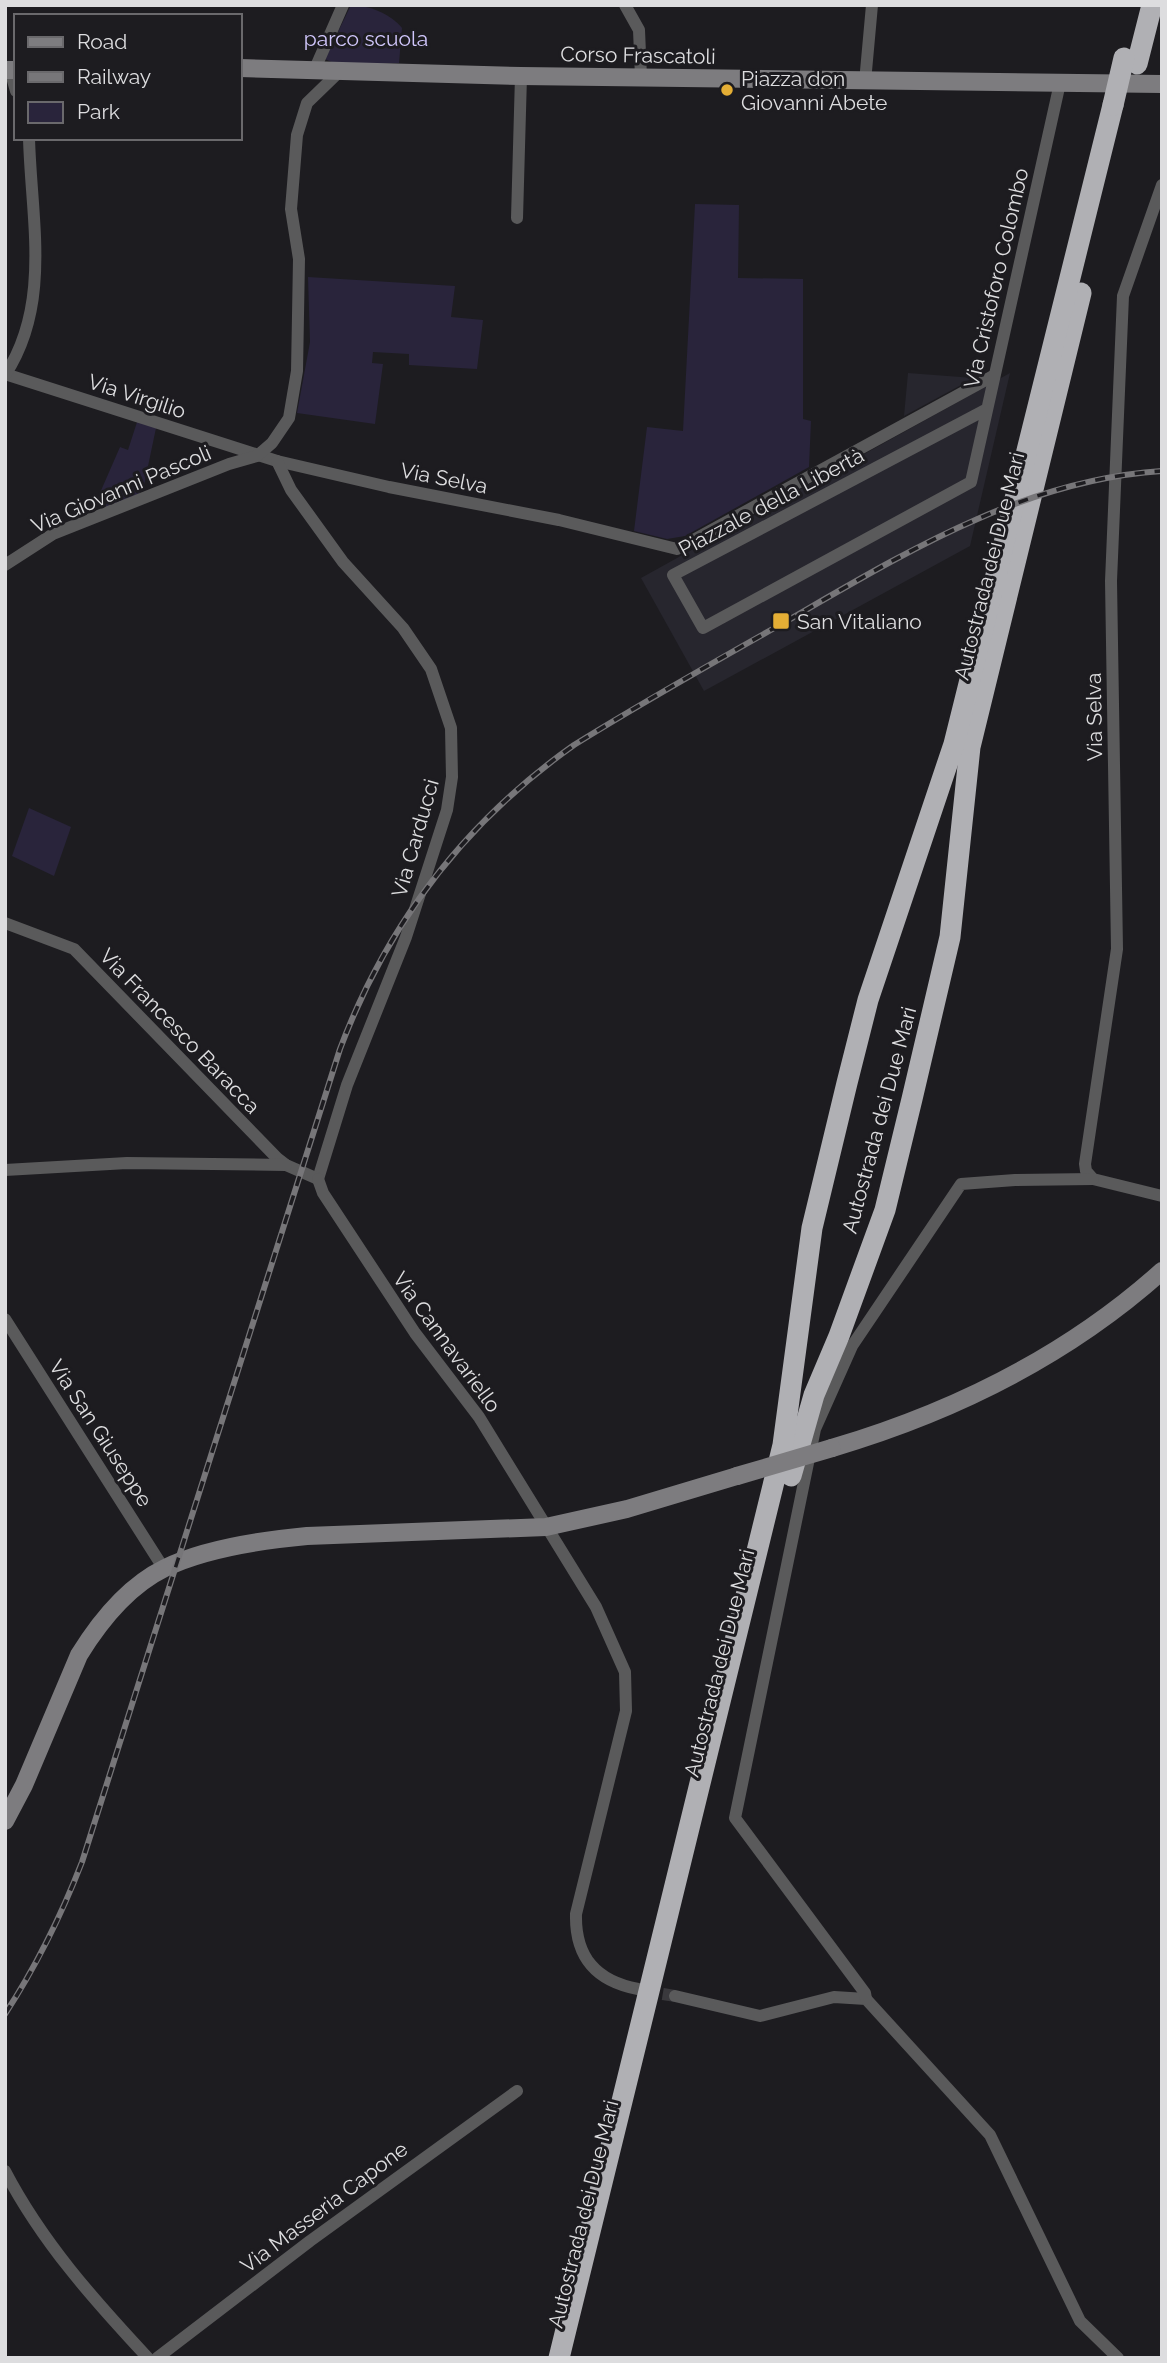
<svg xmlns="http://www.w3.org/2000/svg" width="1167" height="2363" font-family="Raleway,sans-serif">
<rect width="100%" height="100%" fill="#1d1c20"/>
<g fill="#27262e">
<polygon points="908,373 921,374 974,378 904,416"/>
<polygon points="1010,373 970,546 704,691 641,578"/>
</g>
<g fill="#29243b">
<path d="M351,5C368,5 391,14 402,28L399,63L338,65L325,59Z"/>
<polygon points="695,204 739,205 738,278 803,279 803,419 811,421 809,467 685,536 667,539 634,531 647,427 683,431"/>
<polygon points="308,277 455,286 451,317 483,320 477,369 409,365 409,354 373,352 372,363 383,364 375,424 297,413 310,342"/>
<polygon points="138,419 156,428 143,490 137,495 106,507 96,502 120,447 128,450"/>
<polygon points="29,808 71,827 54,876 12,856"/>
</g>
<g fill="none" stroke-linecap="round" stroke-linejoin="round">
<polyline stroke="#3a393d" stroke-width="12" stroke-dasharray="12 6" stroke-linecap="butt" points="645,1991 675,1996"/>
<g stroke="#5a5a5b" stroke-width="12">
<polyline points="625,5 639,30 641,77"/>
<polyline points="10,70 16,91"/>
<polyline points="314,71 343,5"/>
<polyline points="865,82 872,5"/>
<polyline points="1162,185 1123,296 1111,581 1117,949 1085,1164 1086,1171 1093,1179 1162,1196"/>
<polyline points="517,218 521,76"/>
<polyline points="5,374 277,461 389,487 559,520 677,549 993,376"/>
<path d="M5,375C52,304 31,218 29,138"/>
<polyline points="987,409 673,575 703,628 971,482 1060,83"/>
<polyline points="277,461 291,490 343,562 403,628 431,669 451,728 452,777 447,810 406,937 347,1085 318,1179"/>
<polyline points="5,565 53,534 229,464 257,456 272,443 289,418 297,371 299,259 291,209 297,135 307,103 339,72"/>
<polyline points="5,923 74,949 277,1158 286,1165 318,1179"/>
<polyline points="5,1170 127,1163 286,1165"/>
<path d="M318,1179L323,1193L415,1333L479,1417L596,1607L625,1672L626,1711L576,1914C575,1957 596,1981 638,1989"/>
<polyline points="5,1319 164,1569"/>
<polyline points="675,1996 760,2016 834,1997 866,1999 990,2135 1080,2321 1118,2358"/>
<polyline points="866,1999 865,1993 735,1818 815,1429 852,1346 961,1184 1015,1180 1093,1179"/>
<path d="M5,2171C42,2242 94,2300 148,2358"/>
<polyline points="157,2358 310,2241 517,2091"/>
</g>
<g stroke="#7d7c7f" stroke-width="18">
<polyline points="240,68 521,76 1162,84"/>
<polyline points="5,70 16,70"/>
<path d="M832,1448C954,1412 1066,1357 1162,1271"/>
<path d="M5,1821L24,1785L79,1655C100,1621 128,1586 165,1568C204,1549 264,1540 307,1536L546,1527L627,1509L737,1476"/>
</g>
<g stroke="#b0b0b4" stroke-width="21">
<polyline points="1137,64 1152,5"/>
<polyline points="791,1476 814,1395 839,1336 885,1210 912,1099 950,937 970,747 1081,293"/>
<polyline points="559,2358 783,1445 812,1228 847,1083 868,1000 954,744 1113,105"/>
</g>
<defs>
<path id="rail" d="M5,2014C37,1965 61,1916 82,1862L340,1049C387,924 465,822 574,745C643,702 714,662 785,622C903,554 1022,480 1162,471"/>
</defs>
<use href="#rail" stroke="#777679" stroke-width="6"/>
<use href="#rail" stroke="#1d1c20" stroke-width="3.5" stroke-dasharray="10" stroke-linecap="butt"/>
<polyline stroke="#7d7c7f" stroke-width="18" points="737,1476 832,1448"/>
<polyline stroke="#b0b0b4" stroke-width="21" points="1113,105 1124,58"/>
</g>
<g fill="#e4ae35" stroke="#1d1c20" stroke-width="2.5">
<circle cx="727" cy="90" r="7"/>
<rect x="772" y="612" width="18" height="18" rx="3.5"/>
</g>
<g text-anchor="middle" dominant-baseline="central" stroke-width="6" stroke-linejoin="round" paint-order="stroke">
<g font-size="21" fill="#d1c7fc" stroke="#1d1c20">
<text x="366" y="38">parco scuola</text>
</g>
<g font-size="21" fill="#dddddf" stroke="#1d1c20">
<text transform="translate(638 55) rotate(1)">Corso Frascatoli</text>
<text transform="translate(996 278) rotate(-77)">Via Cristoforo Colombo</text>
<text transform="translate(137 396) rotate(18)">Via Virgilio</text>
<text transform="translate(444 478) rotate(11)">Via Selva</text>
<text transform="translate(121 489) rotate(-23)">Via Giovanni Pascoli</text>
<text transform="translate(771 502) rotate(-28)">Piazzale della Libertà</text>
<text transform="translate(989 566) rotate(-76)">Autostrada dei Due Mari</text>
<text transform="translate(1094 717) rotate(-91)">Via Selva</text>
<text transform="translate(415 838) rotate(-74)">Via Carducci</text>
<text transform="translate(180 1031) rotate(46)">Via Francesco Baracca</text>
<text transform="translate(879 1120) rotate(-75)">Autostrada dei Due Mari</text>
<text transform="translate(447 1342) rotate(54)">Via Cannavariello</text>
<text transform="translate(101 1433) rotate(57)">Via San Giuseppe</text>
<text transform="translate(719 1663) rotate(-76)">Autostrada dei Due Mari</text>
<text transform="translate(324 2207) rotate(-37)">Via Masseria Capone</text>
<text transform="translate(583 2214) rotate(-76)">Autostrada dei Due Mari</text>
</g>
<g font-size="21" fill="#dddddf" stroke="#1d1c20" text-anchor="start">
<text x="741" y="78">Piazza don<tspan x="741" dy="24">Giovanni Abete</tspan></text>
<text x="797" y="621">San Vitaliano</text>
</g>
</g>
<rect width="1167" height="2363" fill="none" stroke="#dddddf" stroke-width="14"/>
<rect x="14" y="14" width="228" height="126" fill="#1d1c20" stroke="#6a696c" stroke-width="2"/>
<rect x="28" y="37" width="35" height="10" fill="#7d7c7f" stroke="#6a696c" stroke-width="2"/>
<text x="77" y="49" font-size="21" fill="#dddddf">Road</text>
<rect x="28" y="72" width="35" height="10" fill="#777679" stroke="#6a696c" stroke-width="2"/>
<text x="77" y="84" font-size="21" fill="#dddddf">Railway</text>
<rect x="28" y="102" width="35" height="21" fill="#29243b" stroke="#6a696c" stroke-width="2"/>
<text x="77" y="119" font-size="21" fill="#dddddf">Park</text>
</svg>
